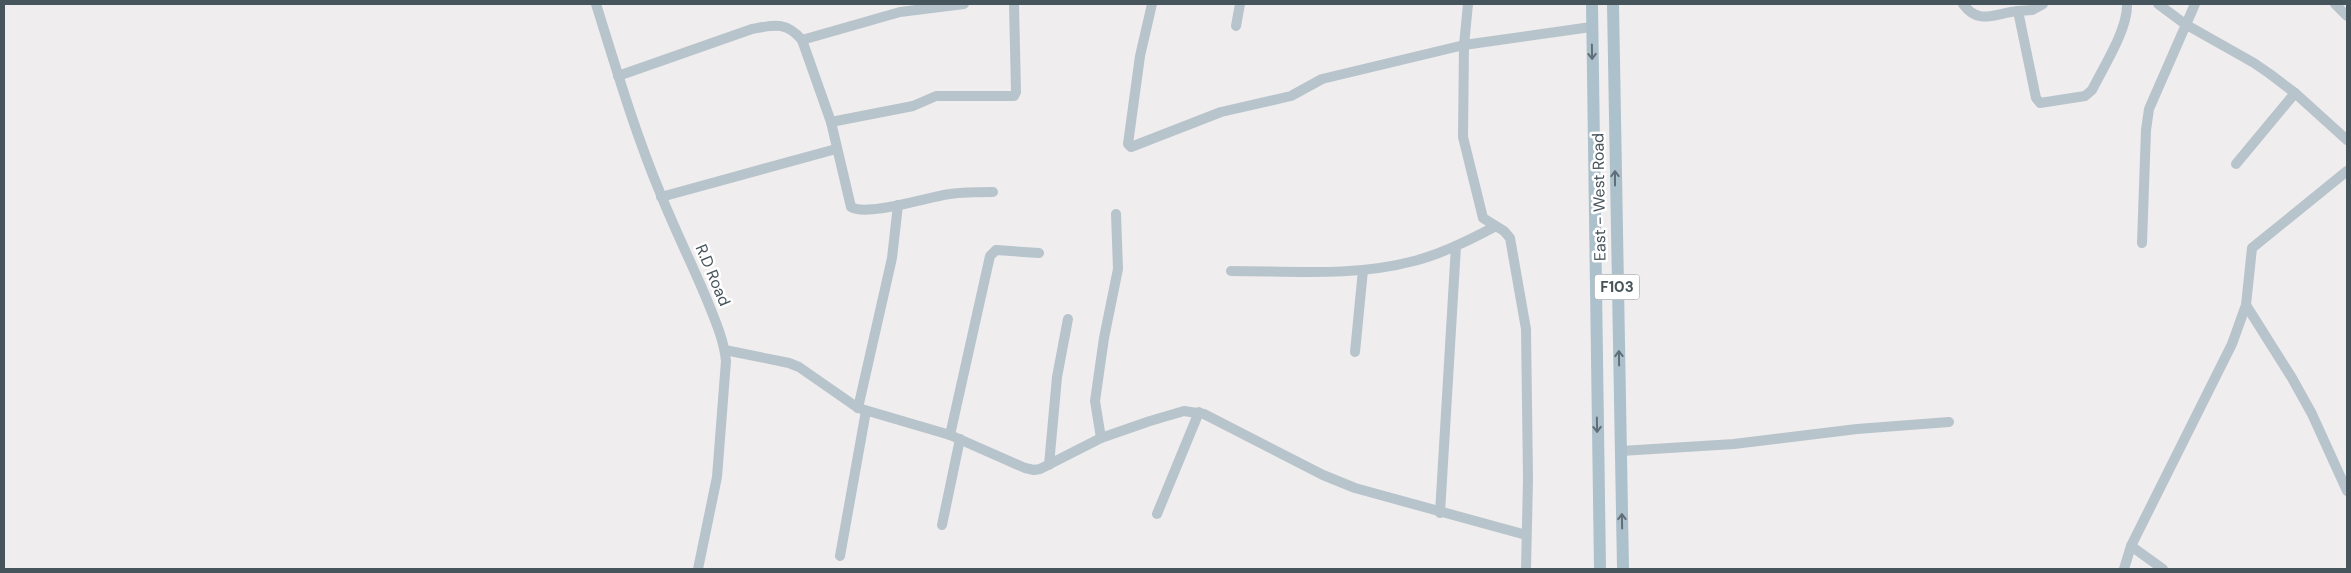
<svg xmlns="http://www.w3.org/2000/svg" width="2351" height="573" font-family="'DM Sans',sans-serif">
<rect width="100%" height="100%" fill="#f0edee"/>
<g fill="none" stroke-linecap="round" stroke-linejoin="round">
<g stroke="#b8c4cb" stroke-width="10">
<path d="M596,4C616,68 635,133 661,195C675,230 692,264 707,300C715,320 724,340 726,361L717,477L698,569"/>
<polyline points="1152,4 1140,56 1128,144 1131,147 1221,112 1291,96 1322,79 1464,45 1591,27"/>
<polyline points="1468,4 1464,45 1463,137 1483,218 1504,231 1510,238 1526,329 1528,479 1526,569"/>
<path d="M1963,4C1979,26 1995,13 2018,11L2036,98L2040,103L2085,96L2092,90C2104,66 2128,29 2127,4"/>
<polyline points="2158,4 2185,24 2254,63 2270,74 2295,93 2347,140"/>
<polyline points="2335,4 2347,16"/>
<polyline points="2018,11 2032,10 2043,4"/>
<polyline points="1236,26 1240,4"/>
<polyline points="802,40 900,12 964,4"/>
<path d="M618,76L752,29C774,25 786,21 802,40L831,122L851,207C867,217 931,196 950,194C964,192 979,192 993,192"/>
<polyline points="831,122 913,106 936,96 1014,96 1016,92 1014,4"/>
<polyline points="2236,164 2295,93"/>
<polyline points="661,197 836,149"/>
<polyline points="2142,243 2146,130 2149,109 2195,4"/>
<path d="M1231,271C1292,271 1354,277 1414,261C1442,254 1468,241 1494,227"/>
<polyline points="2246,305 2292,378 2312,414 2347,491"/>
<polyline points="725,350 789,363 799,367 858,408 950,435 1025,468 1034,470 1040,469 1101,438 1150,421 1184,411 1204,414 1323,475 1355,488 1526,535"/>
<polyline points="1355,352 1363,270"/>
<polyline points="858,408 892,258 898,205"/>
<polyline points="950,435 990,256 996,250 1039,253"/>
<polyline points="1101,438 1095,401 1104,338 1118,269 1116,214"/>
<polyline points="1621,451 1734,444 1857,429 1949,422"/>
<polyline points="1049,465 1057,377 1068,319"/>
<polyline points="1440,513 1456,246"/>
<polyline points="1157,514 1199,412"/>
<polyline points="942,525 960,439"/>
<polyline points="2131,546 2163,569"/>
<polyline points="840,556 866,411"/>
<polyline points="2124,569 2131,546 2232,344 2246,305 2252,248 2347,171"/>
</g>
<g stroke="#adc1cc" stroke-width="12">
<polyline points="1592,4 1600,569"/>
<polyline points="1613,4 1623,569"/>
</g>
</g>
<defs><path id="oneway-shaft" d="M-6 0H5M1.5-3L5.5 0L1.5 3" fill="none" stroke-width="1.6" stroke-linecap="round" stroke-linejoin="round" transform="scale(1.25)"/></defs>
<g stroke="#606f77">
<use href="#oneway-shaft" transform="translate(1592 52) rotate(89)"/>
<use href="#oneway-shaft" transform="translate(1615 178) rotate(-90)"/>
<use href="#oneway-shaft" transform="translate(1619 358) rotate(-91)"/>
<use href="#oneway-shaft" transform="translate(1597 425) rotate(89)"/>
<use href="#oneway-shaft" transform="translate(1622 521) rotate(-91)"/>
</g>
<g text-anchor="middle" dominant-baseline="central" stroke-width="5" stroke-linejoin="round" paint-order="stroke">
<rect fill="#fff" stroke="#7e878c" stroke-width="1" x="1594.5" y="274.5" width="45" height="25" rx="4"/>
<g font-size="15" font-weight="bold" fill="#46545b">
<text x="1617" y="287">F103</text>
</g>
<g font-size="16" fill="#46545b" stroke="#fff">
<text transform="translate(1599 197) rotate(-91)">East - West Road</text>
<text transform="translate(713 275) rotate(67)">R.D Road</text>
</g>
</g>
<rect width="2351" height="573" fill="none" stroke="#46545b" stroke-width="10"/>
</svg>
